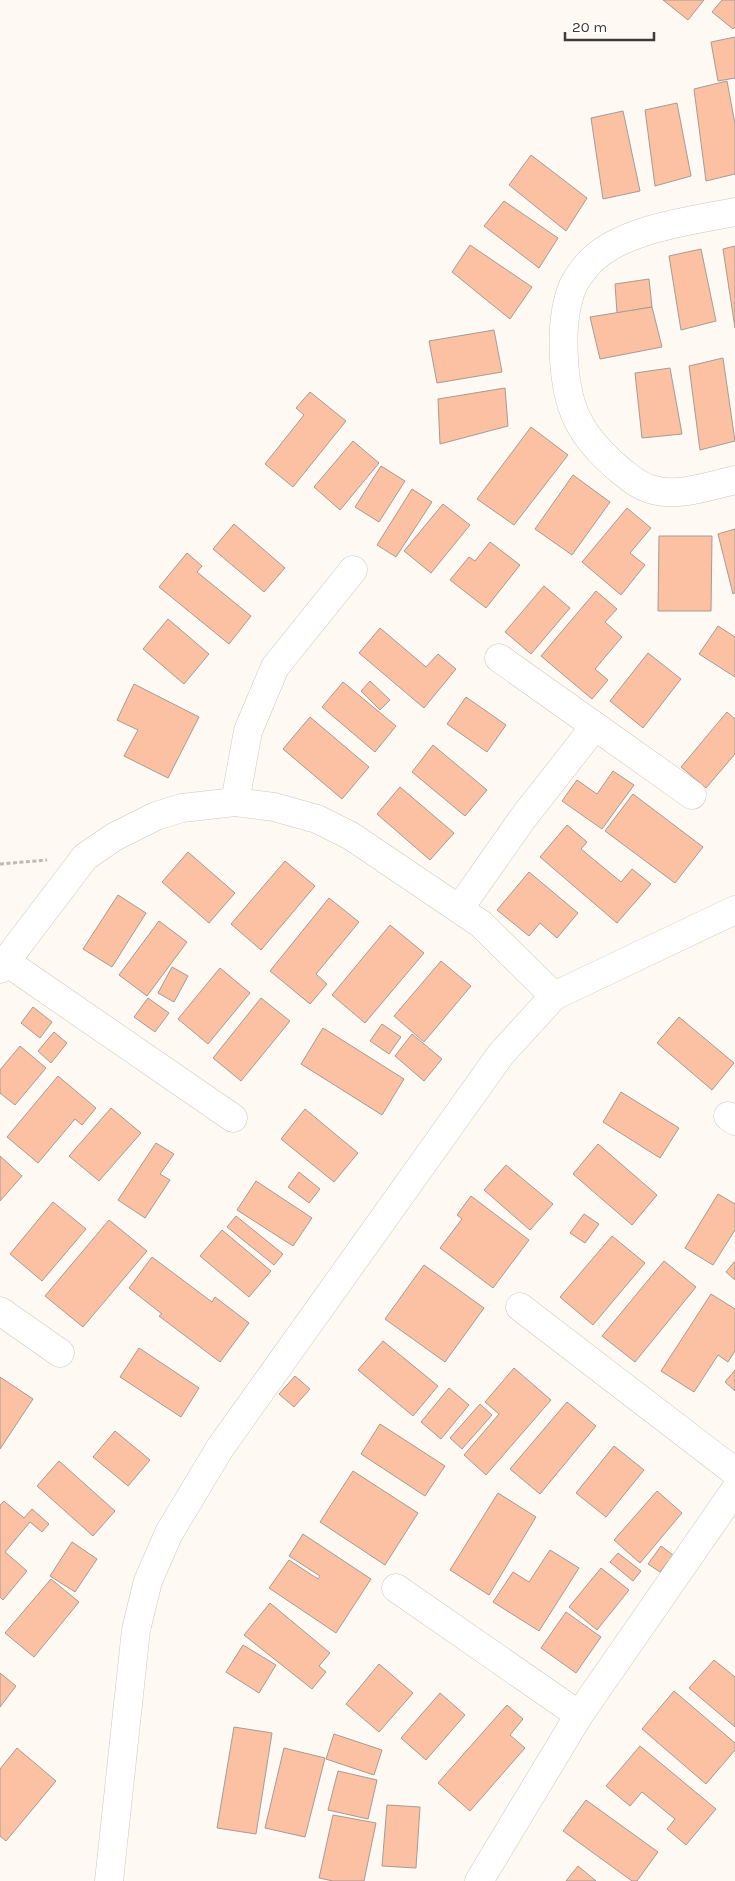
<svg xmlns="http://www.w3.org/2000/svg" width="735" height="1881" font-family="Karla,sans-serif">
<rect width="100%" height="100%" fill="#fef9f3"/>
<g fill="#fbc1a2" stroke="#a79b95">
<polygon points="663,0 704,0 688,20"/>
<polygon points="722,0 735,0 735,27 733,29 712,12"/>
<polygon points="735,37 735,78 718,81 711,42"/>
<polygon points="727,81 735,124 735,174 706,181 694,89"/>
<polygon points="677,103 691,176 655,186 645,110"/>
<polygon points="623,111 640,191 603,199 591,118"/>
<polygon points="531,155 587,198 566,231 509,185"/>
<polygon points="504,201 558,238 539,268 484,226"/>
<polygon points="470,245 532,287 510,319 452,272"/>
<polygon points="735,246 735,328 723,249"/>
<polygon points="701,249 716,321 681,330 669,256"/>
<polygon points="649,279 652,307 617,313 615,284"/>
<polygon points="652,307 662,347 600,359 590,317"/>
<polygon points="494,330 502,372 437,383 429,341"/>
<polygon points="723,358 735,441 700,450 689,366"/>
<polygon points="670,368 682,434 642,438 635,373"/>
<polygon points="505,388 508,426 440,444 438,399"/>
<polygon points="310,392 346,421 293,487 265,464 304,415 296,408"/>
<polygon points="531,427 568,455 514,525 477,499"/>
<polygon points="353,441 379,463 340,510 314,487"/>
<polygon points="381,466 405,481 379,522 355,507"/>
<polygon points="573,475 610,502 572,555 535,529"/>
<polygon points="412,489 432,502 396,557 377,545"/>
<polygon points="443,504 470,525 431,573 404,551"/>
<polygon points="627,508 651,528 630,553 645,565 621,595 582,562"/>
<polygon points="234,524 285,568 264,592 213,549"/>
<polygon points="735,529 735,593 733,594 718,534"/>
<polygon points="659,536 712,536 711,611 658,611"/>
<polygon points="490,542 520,565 486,608 450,580 469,557 475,561"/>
<polygon points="187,553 202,566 197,572 251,616 229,644 159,587"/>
<polygon points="544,586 570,608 531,654 505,632"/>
<polygon points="596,591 617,609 605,622 622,637 595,669 608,680 592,699 541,656"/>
<polygon points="168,619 209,654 184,684 143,649"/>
<polygon points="718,626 735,637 735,677 699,654"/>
<polygon points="380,628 426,667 438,654 456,669 424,708 359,653"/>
<polygon points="648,653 681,679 643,728 610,701"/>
<polygon points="370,681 390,700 380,710 361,691"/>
<polygon points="343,682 396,726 375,752 322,707"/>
<polygon points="134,684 199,717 168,778 124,756 138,730 117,720"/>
<polygon points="466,697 506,725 487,752 447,724"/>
<polygon points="727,712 735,719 735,754 706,788 681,767"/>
<polygon points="310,717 369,767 342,799 283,749"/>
<polygon points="433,745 487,790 465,816 412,772"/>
<polygon points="613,771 634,785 602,829 562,801 577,780 597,794"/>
<polygon points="400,787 454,833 430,860 377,814"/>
<polygon points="633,794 703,847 675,883 605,831"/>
<polygon points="567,825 587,842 581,849 621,882 632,869 651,884 617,923 540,857"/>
<polygon points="188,852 235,893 209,923 162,882"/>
<polygon points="285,861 315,886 261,950 231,924"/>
<polygon points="529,872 578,913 557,938 540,923 529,936 497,910"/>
<polygon points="118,895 146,913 112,967 83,949"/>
<polygon points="329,898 359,922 316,974 327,984 310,1004 270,971"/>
<polygon points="159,921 187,942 147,996 119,975"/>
<polygon points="390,925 424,953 365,1023 332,995"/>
<polygon points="441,961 471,986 424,1042 394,1016"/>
<polygon points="172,967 188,976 174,1002 158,993"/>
<polygon points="220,968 250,993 208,1044 178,1019"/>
<polygon points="148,998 169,1013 155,1032 134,1017"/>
<polygon points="261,998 290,1021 241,1081 213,1058"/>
<polygon points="33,1007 52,1022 40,1038 21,1023"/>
<polygon points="679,1017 734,1063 712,1090 657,1043"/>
<polygon points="382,1024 401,1037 389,1054 370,1041"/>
<polygon points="323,1028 404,1079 382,1115 301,1064"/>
<polygon points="54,1032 67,1043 51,1063 38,1051"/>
<polygon points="412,1034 442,1059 424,1081 395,1056"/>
<polygon points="20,1046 46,1068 15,1105 0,1093 0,1070"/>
<polygon points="58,1076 96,1108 82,1125 75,1119 38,1163 7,1137"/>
<polygon points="621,1092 679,1128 660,1158 603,1122"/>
<polygon points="111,1108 141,1133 99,1181 69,1156"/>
<polygon points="305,1109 358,1153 334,1182 281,1139"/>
<polygon points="156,1143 174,1154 160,1174 170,1180 145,1218 118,1200"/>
<polygon points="598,1144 657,1195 632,1225 573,1174"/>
<polygon points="0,1156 22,1176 0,1201"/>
<polygon points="506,1165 553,1204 530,1230 484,1190"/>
<polygon points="299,1172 320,1189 309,1203 288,1187"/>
<polygon points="256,1181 312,1218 293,1246 237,1210"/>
<polygon points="718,1194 735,1204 735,1230 713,1265 685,1248"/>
<polygon points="471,1196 529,1240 493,1288 440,1248 462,1219 457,1215"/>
<polygon points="53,1202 86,1229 42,1281 10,1254"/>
<polygon points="584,1214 599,1224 585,1243 570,1233"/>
<polygon points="236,1216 283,1254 274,1265 227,1227"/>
<polygon points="109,1220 147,1251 83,1327 45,1296"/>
<polygon points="222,1230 271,1271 249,1297 200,1256"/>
<polygon points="612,1236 645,1263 593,1325 560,1297"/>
<polygon points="152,1257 212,1302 215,1297 249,1323 220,1362 159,1316 162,1314 129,1288"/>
<polygon points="664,1261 696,1287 635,1362 602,1336"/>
<polygon points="735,1261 735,1280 726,1272"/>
<polygon points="424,1265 484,1308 445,1362 385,1319"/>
<polygon points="711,1294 735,1309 735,1351 728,1362 718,1355 694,1392 661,1371"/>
<polygon points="383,1341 438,1386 413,1416 358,1370"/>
<polygon points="139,1348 199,1388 181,1417 120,1377"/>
<polygon points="514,1368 551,1400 486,1475 464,1455 499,1414 485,1402"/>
<polygon points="735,1370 735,1391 725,1382"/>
<polygon points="295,1376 310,1389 294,1407 279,1394"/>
<polygon points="0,1377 33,1399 0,1449"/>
<polygon points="449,1388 469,1405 441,1439 421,1422"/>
<polygon points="567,1402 596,1426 540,1494 510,1469"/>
<polygon points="480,1404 492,1415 462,1449 450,1438"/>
<polygon points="380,1424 445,1466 425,1496 361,1454"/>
<polygon points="115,1431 150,1460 128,1486 93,1457"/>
<polygon points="614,1446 644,1470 606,1517 576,1493"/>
<polygon points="59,1461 115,1511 93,1536 37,1486"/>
<polygon points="353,1471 418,1513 385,1565 320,1522"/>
<polygon points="657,1491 682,1513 640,1563 614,1540"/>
<polygon points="498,1493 536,1517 489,1595 450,1570"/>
<polygon points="4,1501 24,1518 32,1509 49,1524 42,1532 30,1522 5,1552 27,1571 3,1600 0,1597 0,1505"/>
<polygon points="303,1534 371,1579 336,1633 269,1588 289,1560 318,1579 320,1576 289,1556"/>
<polygon points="72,1542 97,1559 75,1592 50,1576"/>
<polygon points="661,1546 673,1555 660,1572 648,1564"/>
<polygon points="550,1550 579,1568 539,1631 493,1602 513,1572 529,1582"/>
<polygon points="618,1553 641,1571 633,1581 610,1562"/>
<polygon points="601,1568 629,1590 597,1630 569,1607"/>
<polygon points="51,1579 79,1602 34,1657 5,1633"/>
<polygon points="270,1603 330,1653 319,1666 326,1672 312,1689 244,1635"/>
<polygon points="566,1612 601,1637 576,1673 541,1648"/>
<polygon points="243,1645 276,1665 259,1693 226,1672"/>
<polygon points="714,1660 735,1677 735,1727 689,1688"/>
<polygon points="379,1664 413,1693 379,1732 346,1704"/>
<polygon points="0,1673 16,1686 0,1707"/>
<polygon points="674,1691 735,1743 735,1750 706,1784 642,1729"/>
<polygon points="440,1693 465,1715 426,1760 401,1738"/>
<polygon points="507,1705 523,1719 510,1735 525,1748 470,1811 438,1783"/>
<polygon points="234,1727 272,1733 256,1834 217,1828"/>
<polygon points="334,1734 382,1750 374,1775 326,1759"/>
<polygon points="640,1746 716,1809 686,1845 667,1829 675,1819 642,1792 630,1806 606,1786"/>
<polygon points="17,1748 56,1781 6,1841 0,1836 0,1769"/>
<polygon points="284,1748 325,1758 305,1837 265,1828"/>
<polygon points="338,1771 377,1780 368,1819 328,1810"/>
<polygon points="586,1800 658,1852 637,1881 632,1881 563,1831"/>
<polygon points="387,1805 420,1807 416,1868 382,1866"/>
<polygon points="333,1815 376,1823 364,1881 333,1881 319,1878"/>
<polygon points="578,1866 596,1881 566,1881"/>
</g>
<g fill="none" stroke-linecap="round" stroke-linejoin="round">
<defs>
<g id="minor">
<path d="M735,212C691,221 619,229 588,264C583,270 576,279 573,286C558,321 561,394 581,426C591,444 606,458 621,471C630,478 639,486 650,489C676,498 709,486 735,480"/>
<polyline points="499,658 692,795"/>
<polyline points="235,802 248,731 275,667 353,570"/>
<polyline points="459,909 523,818 595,726"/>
<polyline points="5,961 233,1118"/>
<polyline points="0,969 85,857 114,837 156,816 182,808 235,802 274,807 317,819 351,836 481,924 554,996"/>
<polyline points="728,1116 735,1121"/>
<polyline points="520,1307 735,1472"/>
<polyline points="0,1311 60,1353"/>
<polyline points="396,1588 579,1715"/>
<polyline points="109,1881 136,1630 148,1581 169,1533 220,1448 501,1054 554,996 735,910"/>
<polyline points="479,1881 579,1715 735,1490"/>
</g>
</defs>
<use href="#minor" stroke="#d0c7be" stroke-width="29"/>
<polyline stroke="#bebab4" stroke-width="3" stroke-dasharray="4 2.5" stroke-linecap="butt" points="0,864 47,860"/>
<use href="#minor" stroke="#fff" stroke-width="28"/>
</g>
<path d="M565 32v8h89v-8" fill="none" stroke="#3f3c38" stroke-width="2.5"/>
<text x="572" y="32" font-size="15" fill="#3f3c38" stroke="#ffffff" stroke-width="4" paint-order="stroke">20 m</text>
</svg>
